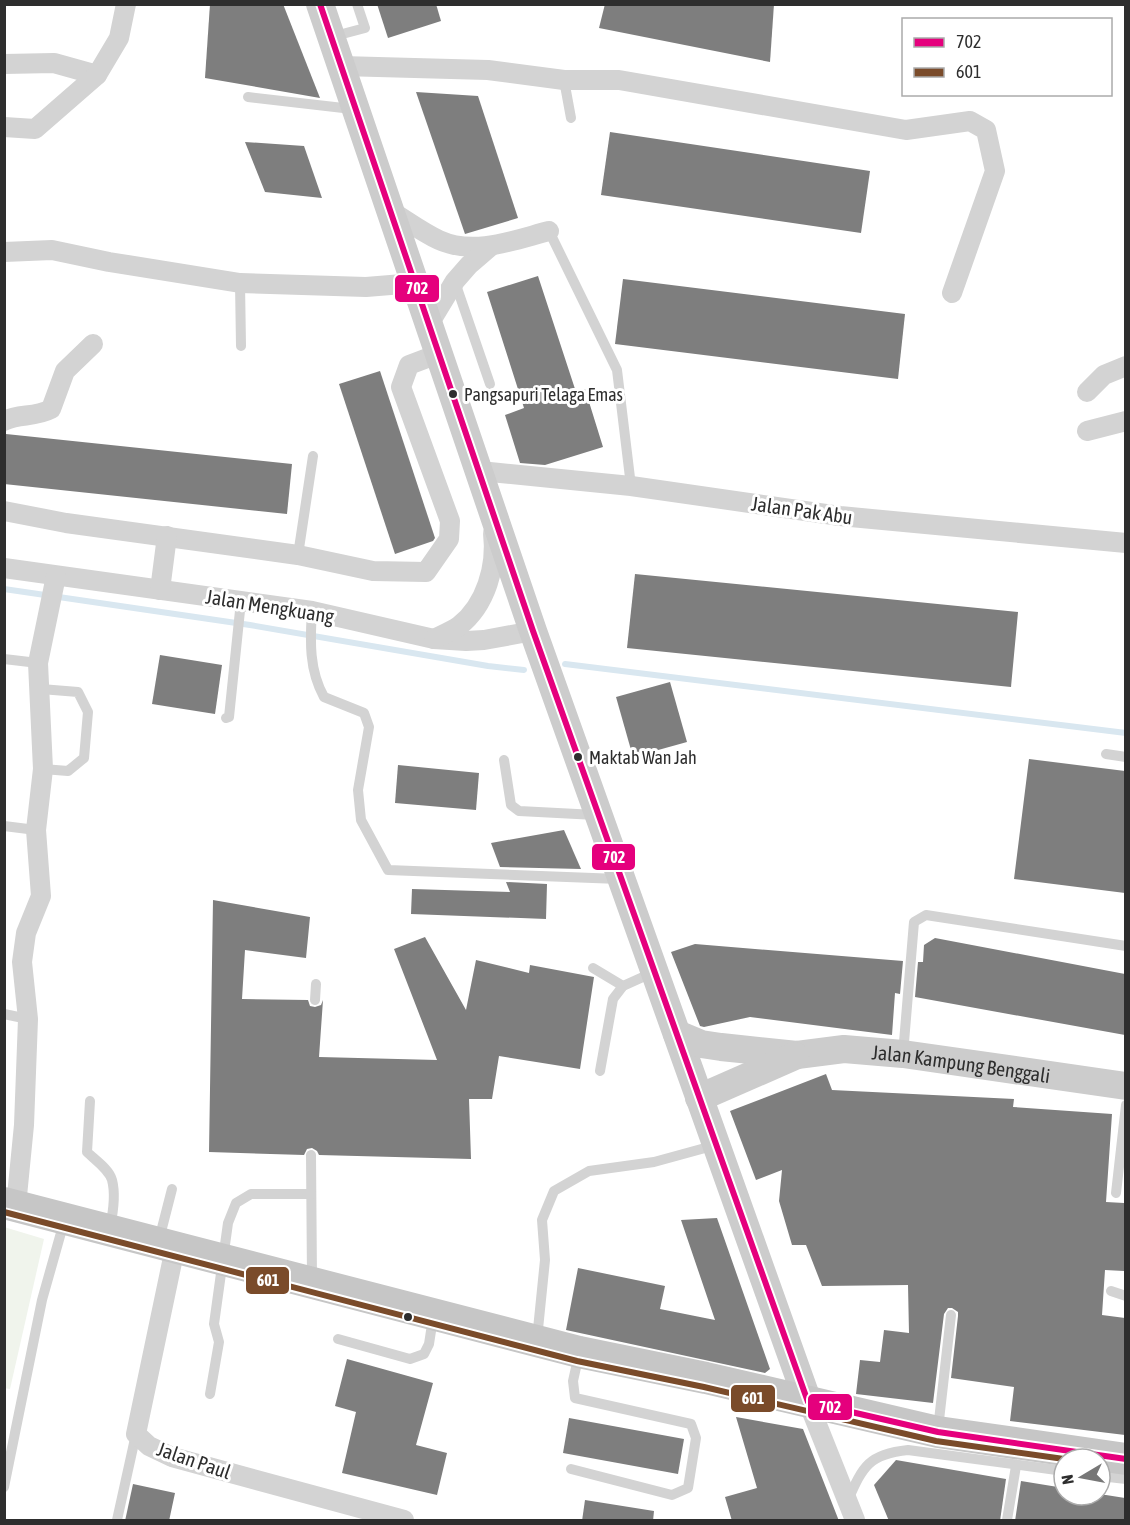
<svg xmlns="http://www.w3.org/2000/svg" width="1130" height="1525" font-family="'Asap Condensed',sans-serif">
<rect width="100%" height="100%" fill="#fff"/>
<polygon fill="#f0f4ec" points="4,1227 44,1239 10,1389 4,1388"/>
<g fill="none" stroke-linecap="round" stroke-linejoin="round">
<g stroke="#d9e7f0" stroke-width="6">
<polyline points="4,589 250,625 488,666 524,670"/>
<polyline points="565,664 1126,733"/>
</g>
</g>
<g fill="#7e7e7e">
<polygon points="210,4 283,4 320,98 205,78"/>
<polygon points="377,4 436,4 441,21 388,38"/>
<polygon points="605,4 774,4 770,62 599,28"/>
<polygon points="416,92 478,96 518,218 465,234"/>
<polygon points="610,132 870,171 861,233 601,195"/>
<polygon points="245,142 304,146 322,198 265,192"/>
<polygon points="538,276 576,392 585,389 603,447 545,465 520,463 505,415 524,408 487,292"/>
<polygon points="623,279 905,314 898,379 615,344"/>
<polygon points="380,371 435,538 433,541 395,554 339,384"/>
<polygon points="6,434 292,464 287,514 4,484"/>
<polygon points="635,574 1018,612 1011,687 627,648"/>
<polygon points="160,655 222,665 215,714 152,704"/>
<polygon points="670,682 687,742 633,757 616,697"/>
<polygon points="1029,759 1125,771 1125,893 1014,879"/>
<polygon points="398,765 479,773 476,810 395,803"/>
<polygon points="564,830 581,869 500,867 491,843"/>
<polygon points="506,882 547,884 546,919 411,914 412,889 510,892"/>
<polygon points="213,900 310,917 306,958 245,950 242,999 308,1000 310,1006 315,1007 321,1005 323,1000 319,1057 437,1060 394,949 425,937 466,1010 476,960 529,973 530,965 594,977 580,1069 499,1056 492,1099 469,1099 471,1159 319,1155 317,1151 312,1148 307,1149 304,1155 209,1152"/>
<polygon points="935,938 1125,974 1125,1035 915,997 918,962 923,962 924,945"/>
<polygon points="695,944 903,961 900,994 895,993 892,1035 750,1017 704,1027 700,1026 671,952"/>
<polygon points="826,1074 832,1090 1014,1099 1013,1107 1112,1114 1106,1202 1124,1203 1124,1271 1105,1270 1102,1315 1125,1318 1125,1435 1010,1421 1014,1387 951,1378 958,1316 958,1312 952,1308 948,1308 944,1314 933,1403 856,1394 860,1360 880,1362 884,1330 909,1333 908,1285 822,1286 806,1245 792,1245 779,1201 782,1170 756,1180 730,1111"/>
<polygon points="717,1218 770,1369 765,1373 566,1330 578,1268 665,1286 660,1309 715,1320 681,1220"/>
<polygon points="347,1359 433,1383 416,1445 447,1453 437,1495 342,1473 356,1412 335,1406"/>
<polygon points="736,1417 803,1429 839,1521 732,1521 725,1497 757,1488"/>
<polygon points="569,1418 684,1439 678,1474 563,1453"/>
<polygon points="896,1460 1006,1479 1000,1521 889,1521 874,1485"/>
<polygon points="1021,1481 1064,1488 1064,1495 1106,1495 1125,1498 1125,1521 1015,1521"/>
<polygon points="133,1484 175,1493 169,1521 125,1521"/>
<polygon points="585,1500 654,1511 653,1521 582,1521"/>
</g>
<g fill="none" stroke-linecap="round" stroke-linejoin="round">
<g stroke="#d3d3d3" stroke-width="10">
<polyline points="331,37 365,28 357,4"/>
<polyline points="564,80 571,118"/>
<polyline points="248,97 352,109"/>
<polyline points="549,231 617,370 631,486"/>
<polyline points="455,282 490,384"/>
<polyline points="240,283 241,346"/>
<polyline points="298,555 313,456"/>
<path d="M312,611C310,641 309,670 324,697L364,713L369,727L358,790L361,820L388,870L619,879"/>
<polyline points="4,659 38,663"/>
<polyline points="41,689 78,692 88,712 84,758 68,771 43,769"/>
<polyline points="226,718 229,717 241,601"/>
<polyline points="1106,754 1126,757"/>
<polyline points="504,760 511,805 519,811 596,815"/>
<polyline points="4,826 36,830"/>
<polyline points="593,968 623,986"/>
<polyline points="315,1000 316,984"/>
<polyline points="4,1014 28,1019"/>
<polyline points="903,1054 914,922 926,915 1126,946"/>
<polyline points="600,1071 613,999 623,986 654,972"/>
<path d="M90,1101L87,1152C95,1160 109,1169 112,1180C116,1195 113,1213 110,1227"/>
<polyline points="311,1155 312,1279"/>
<polyline points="1116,1193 1126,1105"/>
<polyline points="157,1240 162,1228 172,1189"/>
<polyline points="1111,1291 1126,1296"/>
<polyline points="338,1339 410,1359 424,1354 429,1344 433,1318"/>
<polyline points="537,1339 545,1260 542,1220 554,1191 589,1171 654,1162 716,1145"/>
<polyline points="210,1394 219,1342 214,1324 228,1223 236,1203 251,1194 311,1194"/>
<polyline points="938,1429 951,1315"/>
<polyline points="571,1469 672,1495 688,1488 696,1438 691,1424 575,1398 573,1381 579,1354"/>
<polyline points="1100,1476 1126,1479"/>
<polyline points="4,1487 42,1300 64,1222"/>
<path d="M848,1500C863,1466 869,1454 908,1450L1064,1471"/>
<polyline points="117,1520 136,1434"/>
<polyline points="1007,1520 1016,1466"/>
</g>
<g stroke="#d3d3d3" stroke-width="20">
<polyline points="4,64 54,63 97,75"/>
<polyline points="341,66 488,70 564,80 619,80 906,130 970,121 986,130 995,171 952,293"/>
<polyline points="4,127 35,129 97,75 119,38 126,4"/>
<path d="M391,211C406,220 422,232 439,240C474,256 514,240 549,231"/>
<polyline points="4,252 52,250 109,262 240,283 366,287 415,283"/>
<polyline points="429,324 455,281 469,265 491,246"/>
<polyline points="1087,392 1104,375 1126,366"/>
<path d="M4,421C19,413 34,418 51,409L65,371L93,344"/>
<polyline points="1087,431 1126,421"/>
<polyline points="482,481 480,471 631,486 840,516 1126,543"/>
<polyline points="4,511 66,523 298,555 373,571 426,572 449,539 450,521 401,387 409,365 438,354"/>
<polyline points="4,568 312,611 434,639 466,641 484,640 533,631"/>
<polyline points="160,590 167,536"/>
<path d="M434,639C442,635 452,631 459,626C486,605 497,566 493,533"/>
<polyline points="16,1206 24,1125 28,1019 22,962 26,933 41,896 36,830 43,769 38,663 56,576"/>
<polyline points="175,1248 136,1434 149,1446 172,1457 404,1520"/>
<polyline points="808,1402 855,1520"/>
</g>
<g stroke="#ccc" stroke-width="28">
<polyline points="320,4 533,631 808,1402"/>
<path id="s1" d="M677,1034L701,1044L721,1047L797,1055L844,1049L903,1054L1126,1086"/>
<polyline points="699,1098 795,1056"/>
</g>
<polyline stroke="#c6c6c6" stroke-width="32" points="4,1203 579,1352 706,1378 938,1432 1126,1459"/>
<defs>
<polyline id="bus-1" points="320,4 533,631 808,1402 938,1432 1126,1459"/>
<polyline id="bus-2" points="4,1212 577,1361 704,1387 936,1441 1064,1459"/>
</defs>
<use href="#bus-1" stroke="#fff" stroke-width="10"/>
<use href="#bus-2" stroke="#fff" stroke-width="10"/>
<use href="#bus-1" stroke="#e5007d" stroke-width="6"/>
<use href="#bus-2" stroke="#7a4b2a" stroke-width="6"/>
</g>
<g fill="#2e2e2e" stroke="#fff" stroke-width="2">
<circle cx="453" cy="394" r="5"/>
<circle cx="578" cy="757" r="5"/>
<circle cx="408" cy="1317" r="5"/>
</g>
<g text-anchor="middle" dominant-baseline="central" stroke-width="6" stroke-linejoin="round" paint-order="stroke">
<g font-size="18" fill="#2e2e2e" stroke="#fff" text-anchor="start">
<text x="464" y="394">Pangsapuri Telaga Emas</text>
<text x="589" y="757">Maktab Wan Jah</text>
</g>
<g font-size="20" fill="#2e2e2e" stroke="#fff">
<text transform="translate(802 510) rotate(8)">Jalan Pak Abu</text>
<text transform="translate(270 606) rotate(9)">Jalan Mengkuang</text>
<text stroke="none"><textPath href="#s1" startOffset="288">Jalan Kampung Benggali</textPath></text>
<text transform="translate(194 1460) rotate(19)">Jalan Paul</text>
</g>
</g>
<g stroke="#fff" stroke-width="2">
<rect x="394" y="274" width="46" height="29" rx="6" fill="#e5007d"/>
<rect x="591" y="843" width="45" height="28" rx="6" fill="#e5007d"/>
<rect x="245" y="1266" width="45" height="29" rx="6" fill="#7a4b2a"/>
<rect x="730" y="1384" width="46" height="29" rx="6" fill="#7a4b2a"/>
<rect x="807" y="1393" width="46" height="28" rx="6" fill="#e5007d"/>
</g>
<g font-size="16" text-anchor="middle" font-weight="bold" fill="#fff">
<text x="417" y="294">702</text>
<text x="614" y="863">702</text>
<text x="268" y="1286">601</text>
<text x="753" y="1404">601</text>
<text x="830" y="1413">702</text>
</g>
<rect width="1130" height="1525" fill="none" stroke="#2e2e2e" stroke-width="12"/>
<rect x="902" y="18" width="210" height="78" fill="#ffffff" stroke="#ababab" stroke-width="1.5"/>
<rect x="914" y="38" width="30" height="9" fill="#e5007d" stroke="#ababab" stroke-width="1.5"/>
<text x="956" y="48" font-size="18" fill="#2e2e2e">702</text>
<rect x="914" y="68" width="30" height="9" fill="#7a4b2a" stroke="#ababab" stroke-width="1.5"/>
<text x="956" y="78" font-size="18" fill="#2e2e2e">601</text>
<g transform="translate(1082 1477) rotate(260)"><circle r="28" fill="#ffffff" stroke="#ababab" stroke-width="1.5"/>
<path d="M0-4.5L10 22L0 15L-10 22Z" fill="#777777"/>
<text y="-9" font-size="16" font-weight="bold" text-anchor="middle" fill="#2e2e2e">N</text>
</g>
</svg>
